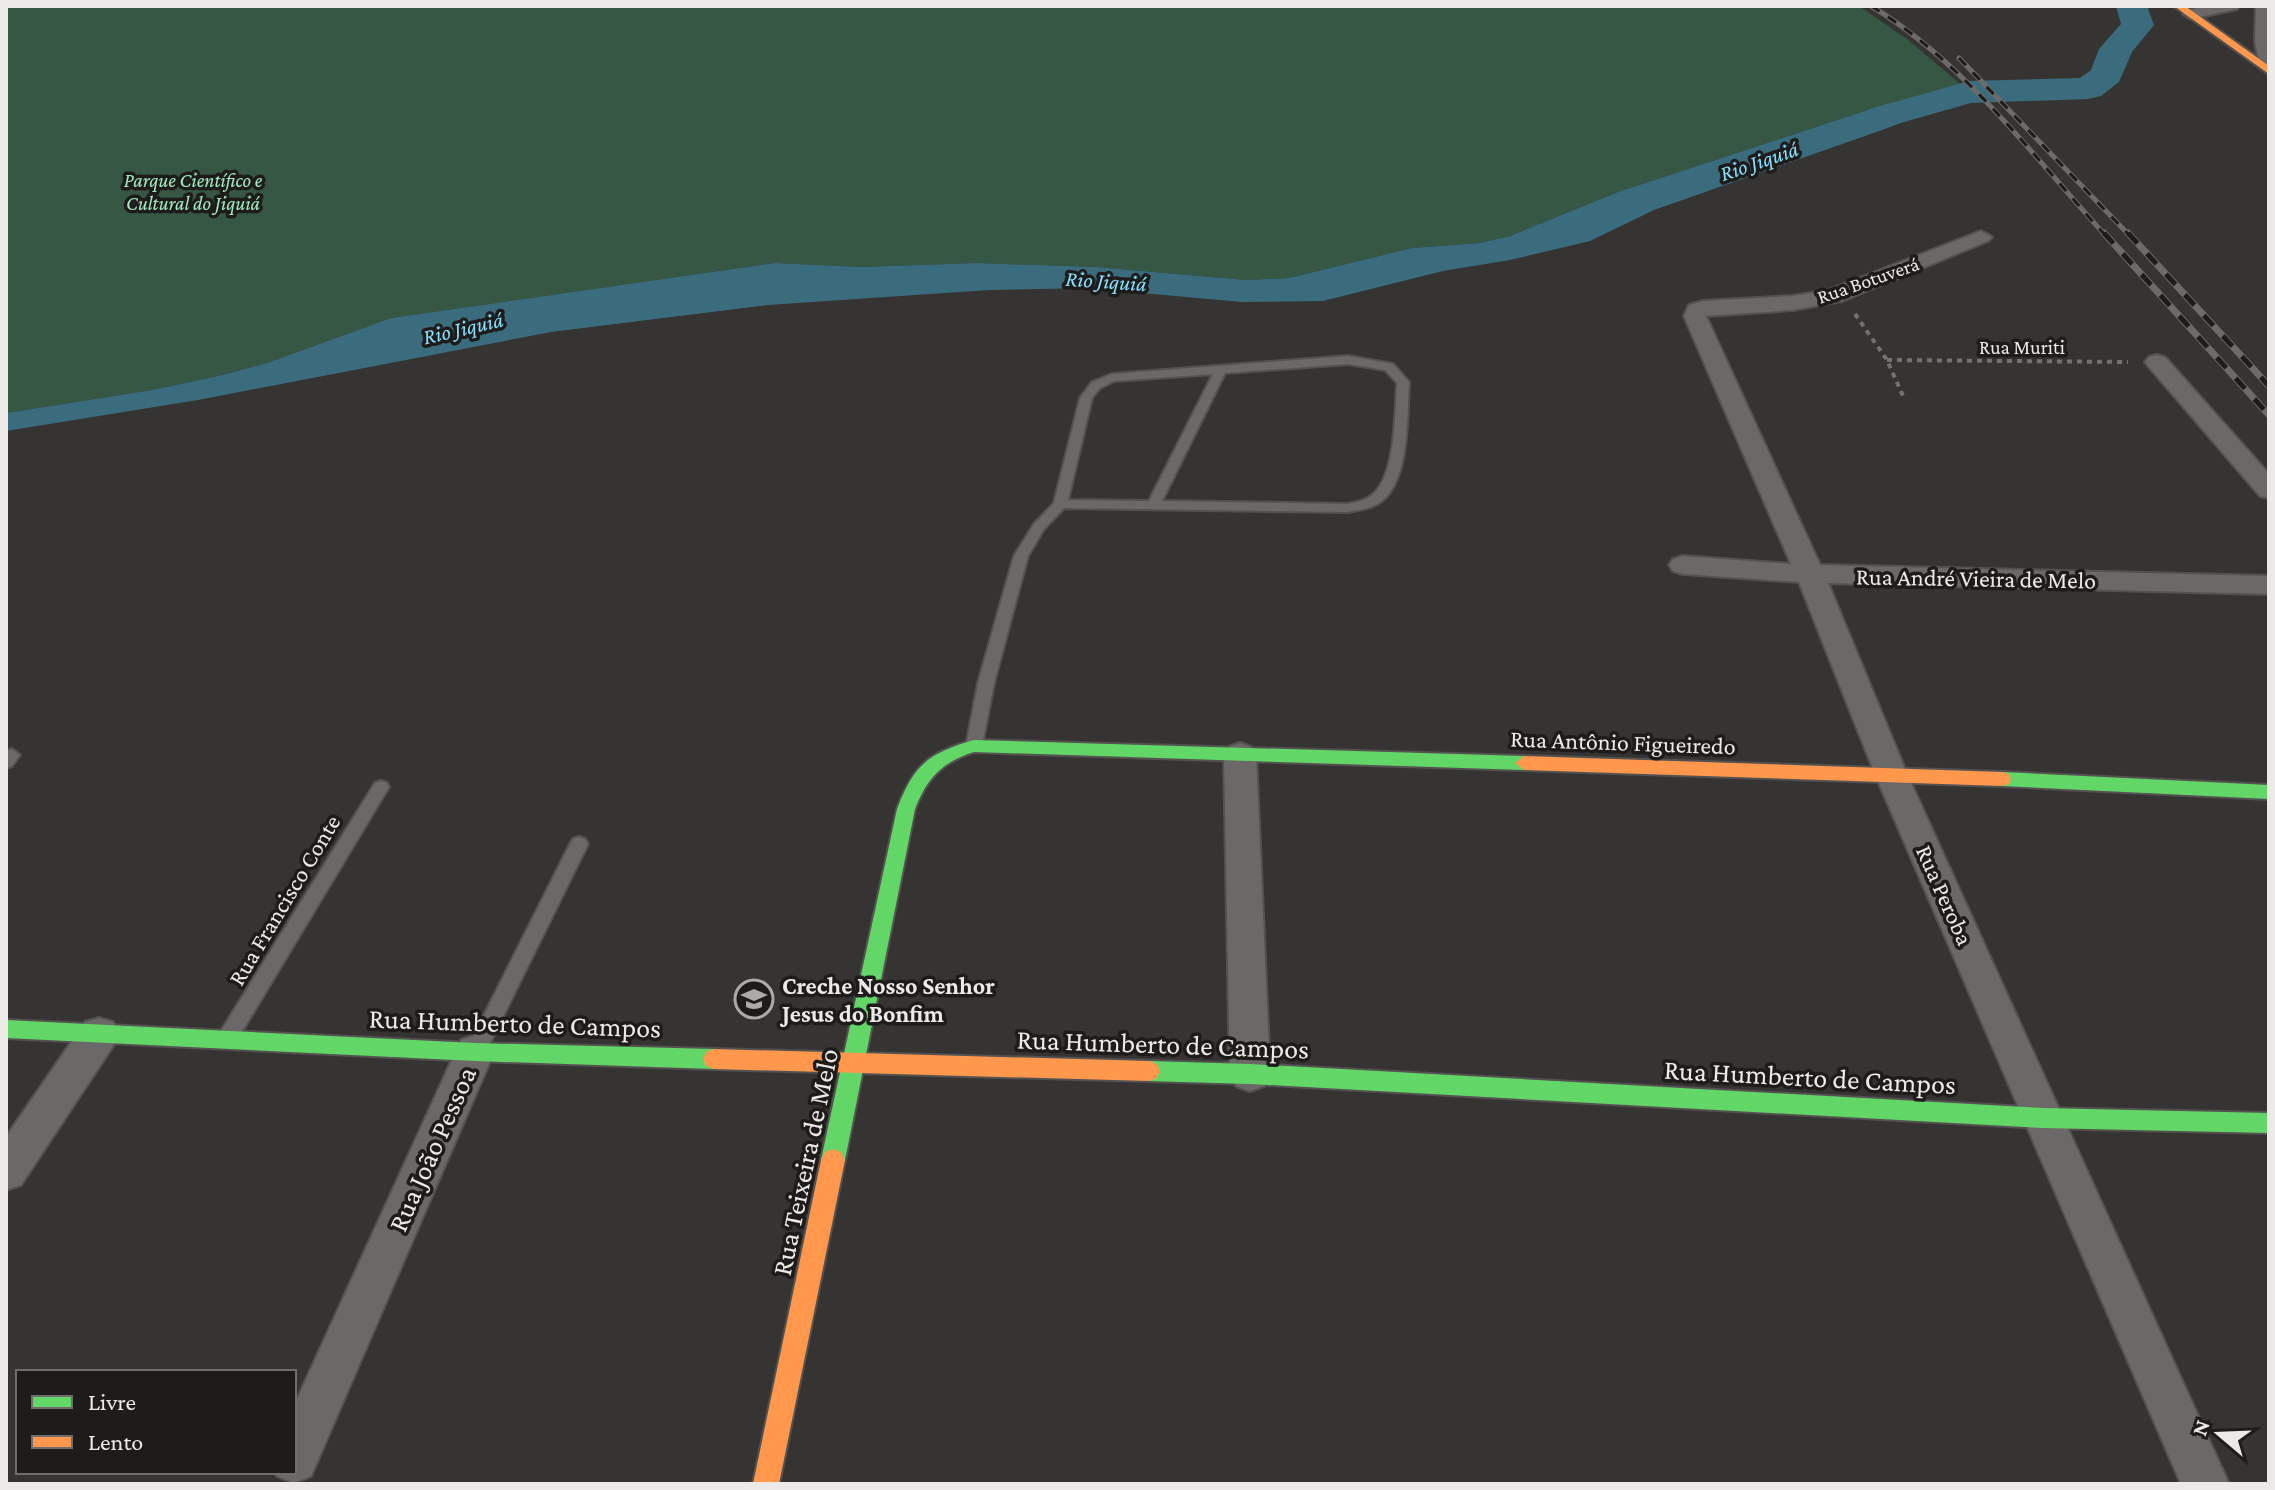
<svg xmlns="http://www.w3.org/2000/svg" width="2275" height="1490" font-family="'Crimson Pro',serif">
<rect width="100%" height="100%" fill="#363432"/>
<polygon fill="#365743" points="6,6 1859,6 1907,39 1965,88 1886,104 1618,192 1510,236 1480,243 1412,248 1289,278 1246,280 1096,267 977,263 862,267 775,263 391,318 267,363 218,376 152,390 6,413"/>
<polygon fill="#3a6c7d" points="1965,88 1973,95 1885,129 1654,210 1590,241 1510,260 1443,271 1323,301 1242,302 1086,288 989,290 768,305 551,332 198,400 6,431 6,413 152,390 218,376 267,363 391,318 775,263 862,267 977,263 1096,267 1246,280 1289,278 1412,248 1480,243 1510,236 1618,192 1886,104"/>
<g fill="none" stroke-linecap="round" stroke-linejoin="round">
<polygon fill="#3a6c7d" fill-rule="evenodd" points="2116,6 2150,6 2148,9 2154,25 2132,52 2119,82 2101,96 2088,99 1971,103 1883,128 1870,125 1865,117 1870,109 1969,81 2080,78 2091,70 2099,49 2121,24"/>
<defs>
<g id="lane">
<path d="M1348,356L1393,364L1409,382C1407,414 1410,484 1379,503C1370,509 1358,510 1348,512L1064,508L1044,529L1028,556L994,683L982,746L974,752L968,750L966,746L978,683L1014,556L1034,524L1054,503L1080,398L1092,382L1112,374ZM1348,364L1385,370L1397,383C1395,412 1396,476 1372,495C1365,501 1357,502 1348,504L1162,501L1225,373ZM1213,374L1149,501L1068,500L1092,398L1100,388L1114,381Z"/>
<polygon points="12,749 20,755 12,766 6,768 6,751"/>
<polygon points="381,781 387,783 389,787 235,1043 228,1045 221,1043 218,1037 221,1031 375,783"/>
<polygon points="579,837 585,839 588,844 485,1053 478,1055 471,1053 468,1047 471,1041 570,844 573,839"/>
</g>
<g id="street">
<polygon points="2207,6 2239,6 2237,9 2191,19 2183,14 2185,11"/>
<polygon points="2256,6 2269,6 2269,72 2260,67 2255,42"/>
<polygon points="1981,231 1992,237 1988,241 1842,301 1793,310 1706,316 1820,565 2269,576 2269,594 1828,583 1907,774 2229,1484 2181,1484 1875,774 1799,582 1683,574 1673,571 1669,565 1673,559 1683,556 1791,564 1684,316 1689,305 1703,301 1793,296 1829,290"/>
<polygon points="2157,355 2165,357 2269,474 2269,498 2260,496 2149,367 2145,362 2149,357"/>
<polygon points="1240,743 1251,747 1256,755 1270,1074 1264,1086 1250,1091 1236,1086 1230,1074 1224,755 1229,747"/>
<polygon points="99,1018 113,1022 118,1034 113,1046 21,1185 6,1190 6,1137 85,1022"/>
<polygon points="475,1035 489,1040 494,1052 311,1476 294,1483 277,1476 276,1472 294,1472 294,1406 461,1040"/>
</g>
<g id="fast">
<path d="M974,740L1524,756L1533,763L1524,770L974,752C942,762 927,778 915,809L845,1160L841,1168L833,1171L825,1168L821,1160L897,809C914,764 929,753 974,740Z"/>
<polygon points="2002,772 2269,785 2269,799 2002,786 1995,784 1993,779 1995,774"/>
<polygon points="6,1020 475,1043 714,1049 722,1052 725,1059 722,1066 714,1069 475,1061 6,1038"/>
<polygon points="1149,1061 1250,1064 2043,1108 2269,1113 2269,1133 2043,1128 1250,1084 1149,1081 1141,1078 1138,1071 1141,1064"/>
</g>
<g id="slow">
<polygon points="2174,6 2185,6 2269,66 2269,74"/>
<polygon points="1524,756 2002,772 2009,774 2011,779 2009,784 2002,786 1524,770 1515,763"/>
<polygon points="714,1049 1149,1061 1157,1064 1160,1071 1157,1078 1149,1081 714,1069 706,1066 703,1059 706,1052"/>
<polygon points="833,1149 841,1152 845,1160 779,1484 753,1484 821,1160 825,1152"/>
</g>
</defs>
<use href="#lane" stroke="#535250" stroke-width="4"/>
<use href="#street" stroke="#535250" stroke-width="4"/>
<use href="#fast" stroke="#535250" stroke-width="4"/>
<use href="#slow" stroke="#535250" stroke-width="4"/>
<g stroke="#737271" stroke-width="4" stroke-dasharray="5 5" stroke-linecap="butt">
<polyline points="1855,314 1887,360 1903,396"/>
<polyline points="1887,360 2128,362"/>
</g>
<use href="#lane" fill="#6a6967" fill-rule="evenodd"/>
<use href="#street" fill="#6a6967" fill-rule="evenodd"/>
<use href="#fast" fill="#63d668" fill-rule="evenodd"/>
<use href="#slow" fill="#ff974d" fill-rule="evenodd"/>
<defs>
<g id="rail-far1">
<path d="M1871,6C1964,62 2033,156 2105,235"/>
<polyline points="1959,58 2129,235"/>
</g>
<g id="rail">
<polyline points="2104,233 2269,415"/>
<polyline points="2128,233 2269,386"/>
</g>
</defs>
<use href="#rail-far1" stroke="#6c6b69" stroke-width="5"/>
<use href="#rail" stroke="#6c6b69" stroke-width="7"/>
<use href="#rail-far1" stroke="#1e1c1b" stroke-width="3" stroke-dasharray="10" stroke-linecap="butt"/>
<use href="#rail" stroke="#1e1c1b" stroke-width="5" stroke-dasharray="14" stroke-linecap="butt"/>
</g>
<defs>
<symbol id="school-ring" viewBox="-11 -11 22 22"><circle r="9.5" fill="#1e1c1b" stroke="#acaaa8" stroke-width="1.5"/><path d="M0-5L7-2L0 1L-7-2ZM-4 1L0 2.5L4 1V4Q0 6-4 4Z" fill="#acaaa8"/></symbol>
</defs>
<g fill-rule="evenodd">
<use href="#school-ring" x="732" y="977" width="44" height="44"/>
</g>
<g text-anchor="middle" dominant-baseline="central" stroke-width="7" stroke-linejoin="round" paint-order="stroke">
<g font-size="20" font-style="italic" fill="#a0eabe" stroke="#1e1c1b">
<text x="193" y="180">Parque Científico e<tspan x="193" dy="23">Cultural do Jiquiá</tspan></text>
</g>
<g font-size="20" fill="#ebeae7" stroke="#1e1c1b">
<text transform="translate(1868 280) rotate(-19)">Rua Botuverá</text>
<text x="2022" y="347">Rua Muriti</text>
</g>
<g font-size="22" font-style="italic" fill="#87e0ff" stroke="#1e1c1b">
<text transform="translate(1759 161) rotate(-19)">Rio Jiquiá</text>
<text transform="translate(1106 281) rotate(4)">Rio Jiquiá</text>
<text transform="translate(463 328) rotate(-13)">Rio Jiquiá</text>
</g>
<g font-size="24" fill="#ebeae7" stroke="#1e1c1b">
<text transform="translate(1976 578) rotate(1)">Rua André Vieira de Melo</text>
<text transform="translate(1623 742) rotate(2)">Rua Antônio Figueiredo</text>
<text transform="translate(1945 895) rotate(66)">Rua Peroba</text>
<text transform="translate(284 900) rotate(-59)">Rua Francisco Conte</text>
</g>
<g font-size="24" font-weight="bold" fill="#ebeae7" stroke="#1e1c1b" text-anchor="start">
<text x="782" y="985">Creche Nosso Senhor<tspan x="782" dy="28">Jesus do Bonfim</tspan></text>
</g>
<g font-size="28" fill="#ebeae7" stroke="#1e1c1b">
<text transform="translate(515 1023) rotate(2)">Rua Humberto de Campos</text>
<text transform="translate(1163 1044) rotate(2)">Rua Humberto de Campos</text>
<text transform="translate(1810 1077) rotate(3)">Rua Humberto de Campos</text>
<text transform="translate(432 1149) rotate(-66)">Rua João Pessoa</text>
<text transform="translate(805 1162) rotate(-78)">Rua Teixeira de Melo</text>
</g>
</g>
<rect width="2275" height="1490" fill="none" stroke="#ebeae7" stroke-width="16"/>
<rect x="16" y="1370" width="280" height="104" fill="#1e1c1b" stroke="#706e6d" stroke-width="2"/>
<rect x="32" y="1396" width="40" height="12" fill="#63d668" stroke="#706e6d" stroke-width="2"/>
<text x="88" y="1410" font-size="24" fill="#ebeae7">Livre</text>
<rect x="32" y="1436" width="40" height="12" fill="#ff974d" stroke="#706e6d" stroke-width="2"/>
<text x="88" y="1450" font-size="24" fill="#ebeae7">Lento</text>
<g transform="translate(2219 1434) rotate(289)" stroke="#1e1c1b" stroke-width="6" paint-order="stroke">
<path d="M0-6L14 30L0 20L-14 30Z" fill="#ebeae7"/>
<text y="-12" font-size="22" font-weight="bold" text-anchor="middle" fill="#ebeae7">N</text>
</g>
</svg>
